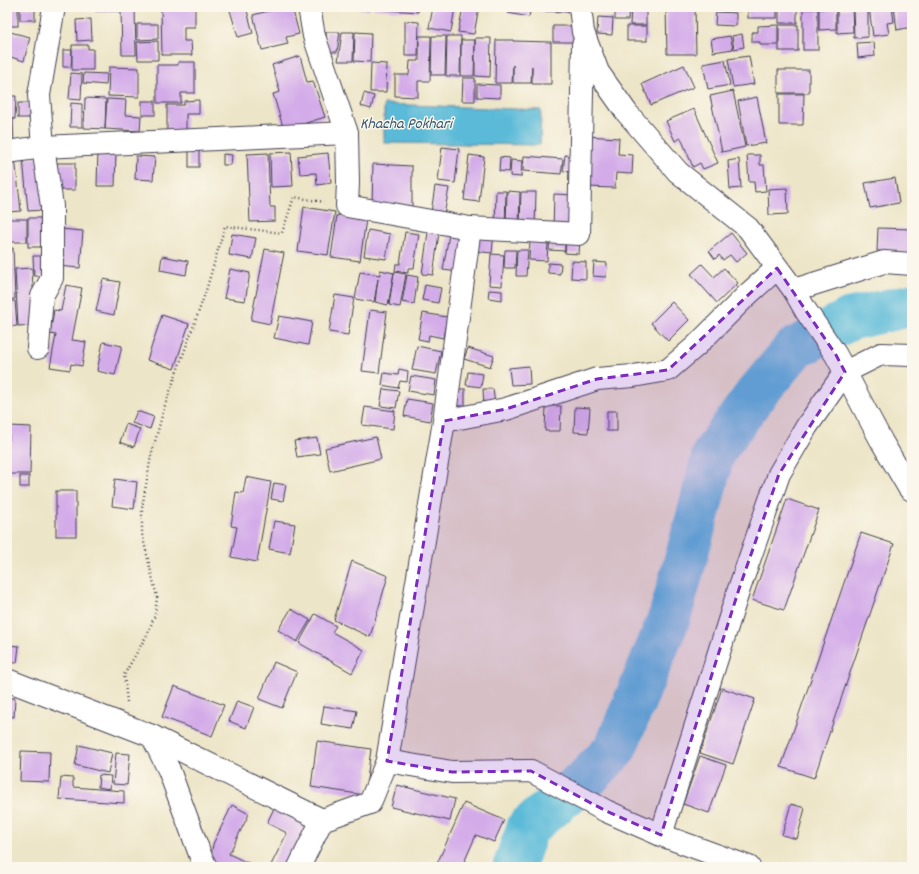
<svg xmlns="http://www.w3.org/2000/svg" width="919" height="874" font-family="Dekko,sans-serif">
<rect width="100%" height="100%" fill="#fbf7ec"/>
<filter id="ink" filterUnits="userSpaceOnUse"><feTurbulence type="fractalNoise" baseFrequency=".025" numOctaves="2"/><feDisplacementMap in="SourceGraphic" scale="8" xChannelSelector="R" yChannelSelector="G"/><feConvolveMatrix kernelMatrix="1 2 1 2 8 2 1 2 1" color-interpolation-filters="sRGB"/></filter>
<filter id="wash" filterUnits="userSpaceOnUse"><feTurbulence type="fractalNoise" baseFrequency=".012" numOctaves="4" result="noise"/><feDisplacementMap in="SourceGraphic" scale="16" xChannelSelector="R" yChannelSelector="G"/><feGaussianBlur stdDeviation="0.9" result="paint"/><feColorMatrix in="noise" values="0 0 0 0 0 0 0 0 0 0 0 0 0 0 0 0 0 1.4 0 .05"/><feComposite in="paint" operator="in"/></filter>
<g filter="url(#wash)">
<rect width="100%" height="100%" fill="#ede5c7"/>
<polygon fill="#5abad8" stroke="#3e6e8a" points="384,104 541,110 540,145 384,143"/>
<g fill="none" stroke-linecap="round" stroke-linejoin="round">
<polyline stroke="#5abad8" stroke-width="43" points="514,867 528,827 587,778 615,749 670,616 700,507 714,452 756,394 794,349 850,319 912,305"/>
</g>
<g id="blocks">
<g fill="#d3abe9">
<polygon points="95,7 135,7 136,55 122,55 121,11 95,11"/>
<polygon points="161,7 195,7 195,27 184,27 184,41 191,41 192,55 162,55"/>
<polygon points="229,7 246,7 253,33 238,37"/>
<polygon points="276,7 292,7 299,34 286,37 288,44 262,50 253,15 276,9"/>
<polygon points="352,7 370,7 369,10 352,8"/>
<polygon points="374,7 419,7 418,12 374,9"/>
<polygon points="433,7 455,7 451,32 429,28"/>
<polygon points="463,7 479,7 474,34 458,32"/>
<polygon points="509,7 531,7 529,17 508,13"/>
<polygon points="536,7 568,7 568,12 536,11"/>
<polygon points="615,7 629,7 628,20 615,20"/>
<polygon points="631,7 646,7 646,25 630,25"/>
<polygon points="666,7 695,7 696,54 667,54"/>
<polygon points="716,7 740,7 740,11 716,10"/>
<rect x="748" y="7" width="29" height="11"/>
<rect x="779" y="7" width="18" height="16"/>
<polygon points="874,7 892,7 894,22 887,23 889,34 873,36 869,8"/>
<polygon points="894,7 912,7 912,27 897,30"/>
<rect x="8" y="8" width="10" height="18"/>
<rect x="20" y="8" width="15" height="12"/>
<polygon points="836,8 836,29 819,30 819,9"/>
<polygon points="852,8 853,32 837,33 837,9"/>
<polygon points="853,8 868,8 868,37 854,38"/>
<rect x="803" y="9" width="15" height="41"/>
<polygon points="716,12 736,13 736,26 715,25"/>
<polygon points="598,17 613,18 612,35 597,34"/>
<polygon points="91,19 92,40 77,41 76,20"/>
<polygon points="405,21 419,22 418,56 405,56"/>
<polygon points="137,24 158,24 158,39 137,40"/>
<polygon points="778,25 778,45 760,45 760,42 752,42 752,32 758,32 758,26"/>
<rect x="779" y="25" width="19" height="26"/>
<rect x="553" y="26" width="21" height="16"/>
<rect x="627" y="26" width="20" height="15"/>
<polygon points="10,32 30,37 24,61 7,56 7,44"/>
<polygon points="326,32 340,32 337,52 327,52"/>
<polygon points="342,32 354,32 353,61 338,61"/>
<polygon points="355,32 371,33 370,62 354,61"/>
<polygon points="742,34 744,47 734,49 732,36"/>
<polygon points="419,36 431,36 430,81 418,81 418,97 395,96 395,75 409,75 410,61 419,61"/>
<polygon points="432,36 446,36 445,75 431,75"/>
<polygon points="447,36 461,36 460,76 446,76"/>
<polygon points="730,36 733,49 713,52 711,39"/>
<polygon points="475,38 491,38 490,77 475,76"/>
<polygon points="461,40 475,40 474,76 461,76"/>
<polygon points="496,40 513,40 513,41 551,42 551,84 532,84 532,66 531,83 513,83 513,65 512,83 495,83"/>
<polygon points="158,41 158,60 138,60 137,42"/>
<polygon points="874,42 875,56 858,58 857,43"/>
<polygon points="72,45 88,45 88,49 93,49 93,70 72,70"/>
<polygon points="63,50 72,50 71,67 63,67"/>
<polygon points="300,56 307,82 313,81 325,117 284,130 273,94 280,92 272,65"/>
<polygon points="749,56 754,84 733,87 728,59"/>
<polygon points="725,60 730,85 708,89 703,64"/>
<polygon points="178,62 195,62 195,93 181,93 181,103 157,103 157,65 178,65"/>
<polygon points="371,63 387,64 386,92 370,92"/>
<polygon points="684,65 694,87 651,105 642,84"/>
<polygon points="109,67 139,68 139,97 108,96"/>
<rect x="778" y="70" width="31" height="23"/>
<polygon points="71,73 82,74 81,100 69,99"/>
<polygon points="84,73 107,74 106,85 83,83"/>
<polygon points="463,78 475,78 475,101 462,101"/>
<polygon points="477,84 500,85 500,98 477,97"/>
<polygon points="733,91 745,147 722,152 710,96"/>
<polygon points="364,93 374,96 371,109 361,106"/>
<polygon points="779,94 804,94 803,125 779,125"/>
<polygon points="7,96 16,96 15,119 7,118"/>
<polygon points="757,97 766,143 746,146 738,101"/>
<polygon points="85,98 106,99 105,129 84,128"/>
<polygon points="107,99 126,100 125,115 141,116 140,131 105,129"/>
<polygon points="199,100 199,114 186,114 186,130 167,131 167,105 184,105 184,101"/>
<rect x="142" y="101" width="13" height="14"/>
<polygon points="18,103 30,103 29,118 18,118"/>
<polygon points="71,103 82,104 82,127 70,127"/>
<polygon points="694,109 718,163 703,169 700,163 693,167 681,138 675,141 666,121"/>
<polygon points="7,119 13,119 14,145 7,146"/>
<polygon points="585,136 619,138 618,154 633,155 632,174 616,173 615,188 587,187"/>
<polygon points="442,147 459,149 455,183 438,181"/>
<polygon points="98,150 116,151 115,186 97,186"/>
<rect x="189" y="150" width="10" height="17"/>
<polygon points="291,152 293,186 271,187 270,153"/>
<polygon points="268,153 270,207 275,207 275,221 250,222 247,154"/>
<polygon points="328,153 331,183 317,185 316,173 300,174 298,156"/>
<polygon points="223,154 232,155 231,165 223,165"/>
<polygon points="469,155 484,157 479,202 464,200"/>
<polygon points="565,155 575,157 573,172 563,171"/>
<polygon points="747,155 760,155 760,165 764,165 766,191 755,192 754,182 749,182"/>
<polygon points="136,156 155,157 153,180 135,179"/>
<polygon points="524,156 563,159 561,174 523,171"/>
<polygon points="15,157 21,211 7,212 7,158"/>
<polygon points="39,157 44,210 28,211 23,159"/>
<polygon points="500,157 510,158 509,172 499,171"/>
<polygon points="739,159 741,188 730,189 728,161"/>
<polygon points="511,160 522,161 521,177 510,176"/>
<rect x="57" y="163" width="18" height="27"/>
<polygon points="373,164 412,166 412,210 372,205"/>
<polygon points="895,178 899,203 870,208 865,183"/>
<polygon points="435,186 449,188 444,215 431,213"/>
<polygon points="787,188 788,214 769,215 768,189"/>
<polygon points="496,191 506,191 505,227 495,227"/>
<polygon points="507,191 520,192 519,227 506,226"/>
<polygon points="521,192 536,192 535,227 520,227"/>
<polygon points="554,194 573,195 572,223 553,230"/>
<polygon points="304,207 335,212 328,255 298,251"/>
<polygon points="337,215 366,219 360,261 331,257"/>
<rect x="28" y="218" width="18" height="29"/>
<rect x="7" y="219" width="20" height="23"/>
<polygon points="878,228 912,229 912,253 877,251"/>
<polygon points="60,229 83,231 80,268 57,266"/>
<polygon points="368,230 390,234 386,259 364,256"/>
<polygon points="476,231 494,232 492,253 474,251"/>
<polygon points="405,232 419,234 414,268 408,268 408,273 395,271 396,264 400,264"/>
<polygon points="428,232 439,233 433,275 422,274"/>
<polygon points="731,233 747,253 736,262 730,255 723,260 719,255 715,259 709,251"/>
<polygon points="232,234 256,238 252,259 229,255"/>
<polygon points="449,234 464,237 458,272 443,270"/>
<polygon points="566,237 580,238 579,254 565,253"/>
<polygon points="550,238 565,239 565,251 549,250"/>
<polygon points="530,241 548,242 547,261 529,260"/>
<polygon points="13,248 15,299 7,299 7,249"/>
<polygon points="265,249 284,253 270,324 251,320"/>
<polygon points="505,250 516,250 515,268 504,268"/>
<polygon points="517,250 528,250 526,276 516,276"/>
<polygon points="491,254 504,255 502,286 489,285"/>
<polygon points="33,256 47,256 48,276 34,276"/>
<polygon points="162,256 188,261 186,275 160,270"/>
<polygon points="572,261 586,262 586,279 571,278"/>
<polygon points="594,262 607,263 606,277 593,276"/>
<polygon points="548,263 561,264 560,274 548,273"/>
<polygon points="702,264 714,277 724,268 738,283 717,303 691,274"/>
<polygon points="32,268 35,325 18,326 15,269"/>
<polygon points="230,269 250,273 245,301 224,298"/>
<polygon points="380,270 394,273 388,305 375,302 378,279 374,302 355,299 360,272 380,275"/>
<polygon points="394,272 406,274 400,307 389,305"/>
<polygon points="407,275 418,277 414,304 402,302"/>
<polygon points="103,279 120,282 114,315 96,311"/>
<polygon points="66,285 82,288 72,340 86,342 82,366 71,364 70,370 50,367 56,335 50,334 54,310 61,311"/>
<polygon points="425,285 441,288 438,303 422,300"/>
<polygon points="489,290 502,291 502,300 488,298"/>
<polygon points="335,295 354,298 348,335 329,332"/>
<polygon points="7,301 15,301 17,326 7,327"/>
<polygon points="672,302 689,320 668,341 651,323"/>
<polygon points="370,310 387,312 379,373 362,371"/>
<polygon points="423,313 447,317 443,338 429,335 428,341 418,339"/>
<polygon points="162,315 189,324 174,369 147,360"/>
<polygon points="279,316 312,322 308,345 274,338"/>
<polygon points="103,342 122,346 115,375 97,371"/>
<polygon points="417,346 441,351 436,374 412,370"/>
<polygon points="468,348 494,356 490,367 464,359"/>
<polygon points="529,366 530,384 511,385 509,368"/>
<polygon points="399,369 408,371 407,382 400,381 398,388 382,385 384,373 398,375"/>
<polygon points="468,372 483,374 481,387 466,385"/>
<polygon points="411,376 436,380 434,395 408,391"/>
<polygon points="383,389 399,391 396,408 380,406"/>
<rect x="455" y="389" width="10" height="17"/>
<polygon points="483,389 493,389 495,405 484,406"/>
<polygon points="407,399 433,403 430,421 404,416"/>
<polygon points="546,406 561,406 560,431 545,431"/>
<polygon points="365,407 395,411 393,429 362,425"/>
<polygon points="575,407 590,408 588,433 574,432"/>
<polygon points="137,411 154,417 150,429 132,423"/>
<rect x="607" y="411" width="10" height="20"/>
<polygon points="126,424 140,429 134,447 120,442"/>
<polygon points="9,426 31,427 30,474 7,474 7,441 9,441"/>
<polygon points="376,437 381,459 330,471 325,448"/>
<polygon points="317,438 320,454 297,457 294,441"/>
<rect x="20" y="476" width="9" height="11"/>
<polygon points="246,477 271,482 257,562 231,557 237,527 231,526 236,492 243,493"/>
<polygon points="115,479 137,482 134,509 112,506"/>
<polygon points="274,483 286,485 283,501 271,499"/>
<rect x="56" y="491" width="20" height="45"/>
<polygon points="787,499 819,510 784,610 752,600"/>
<polygon points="274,521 295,524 290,553 269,549"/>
<polygon points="861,533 894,544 814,778 781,767"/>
<polygon points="352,561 388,576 370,637 334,620"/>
<polygon points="291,609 310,620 297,642 278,630"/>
<polygon points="315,614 336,626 332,632 364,650 352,673 299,643"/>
<polygon points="7,645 19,646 17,663 7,662"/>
<polygon points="274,662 297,672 282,708 259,699"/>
<polygon points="174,686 224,705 212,736 162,717"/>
<polygon points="722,688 755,699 733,764 700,753"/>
<polygon points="7,698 15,698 14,717 7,716"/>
<polygon points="237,701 254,707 246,728 229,721"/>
<polygon points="324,706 357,711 353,729 321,724"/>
<polygon points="317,741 371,749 365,795 311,787"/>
<polygon points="79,745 112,753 108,773 75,765"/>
<polygon points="21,751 50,752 49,782 20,781"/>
<polygon points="116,753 130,754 127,785 113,784"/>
<polygon points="700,756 726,765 709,813 683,804"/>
<polygon points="99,775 111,776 110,789 98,787"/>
<polygon points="61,777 73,778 73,787 124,791 124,803 59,799"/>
<polygon points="397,785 455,799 450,821 391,807"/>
<polygon points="464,803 504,820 494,842 476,835 462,867 439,867 436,866"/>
<polygon points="791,804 805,808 797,839 782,835"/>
<polygon points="232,805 249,814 229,854 256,867 215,867 211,858 213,844"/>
<polygon points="275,806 312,824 290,867 270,867 287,833 267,823"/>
</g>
</g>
</g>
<g filter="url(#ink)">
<use href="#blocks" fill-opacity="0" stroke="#403f50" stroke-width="1"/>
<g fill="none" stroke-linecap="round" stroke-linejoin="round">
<defs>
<g id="street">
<polyline points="309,7 314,36 347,133 348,182 347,206 470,228 579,234 583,45"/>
<polyline points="580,7 583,32 598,72 627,113 678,172 748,228 794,290 806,311 836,355 845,372 807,426 779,474 739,589 661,835"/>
<polyline points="7,152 43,147 347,133"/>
<polyline points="794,290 884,262 912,264"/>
<polyline points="38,348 42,296 52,278 52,206 43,147 39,95 54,7"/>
<polyline points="912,355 881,354 845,372 882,442 909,488 912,490"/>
<polyline points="444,421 506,409 597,379 633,376 668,370 696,346 746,296 777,268"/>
<polyline points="152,736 322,820"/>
<polyline points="387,761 452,772 531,771 606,811 661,835 749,867"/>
<polyline points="299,867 322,820 370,803 387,761 444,421 470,228"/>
</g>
<polyline id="secondary" points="7,680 152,736 169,770 201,857 206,867"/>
</defs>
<use href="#street" stroke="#403f50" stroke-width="24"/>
<use href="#secondary" stroke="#403f50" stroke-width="24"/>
<polyline stroke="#403f50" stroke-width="2.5" stroke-dasharray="1 3" stroke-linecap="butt" points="127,702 124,675 148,633 155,615 157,597 142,534 142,508 151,456 165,405 205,294 225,226 282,233 294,197 324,202"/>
<use href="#street" stroke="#fff" stroke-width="22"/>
<use href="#secondary" stroke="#fff" stroke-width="22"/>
</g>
</g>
<path fill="#7b2cbf" fill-opacity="0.2" stroke="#7b2cbf" stroke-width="3" stroke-dasharray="8 5" stroke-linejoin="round" d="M777,268L836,355L845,372L779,474L739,589L661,835L606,811L531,771L452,772L387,761L444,421L506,409L597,379L668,370Z"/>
<g text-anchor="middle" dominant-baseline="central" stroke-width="3" stroke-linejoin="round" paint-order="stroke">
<g font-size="16" font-style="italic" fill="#365772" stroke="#fbf7ec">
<text x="406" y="124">Khacha Pokhari</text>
</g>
</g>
<rect width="919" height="874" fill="none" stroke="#fbf7ec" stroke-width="24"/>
</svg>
